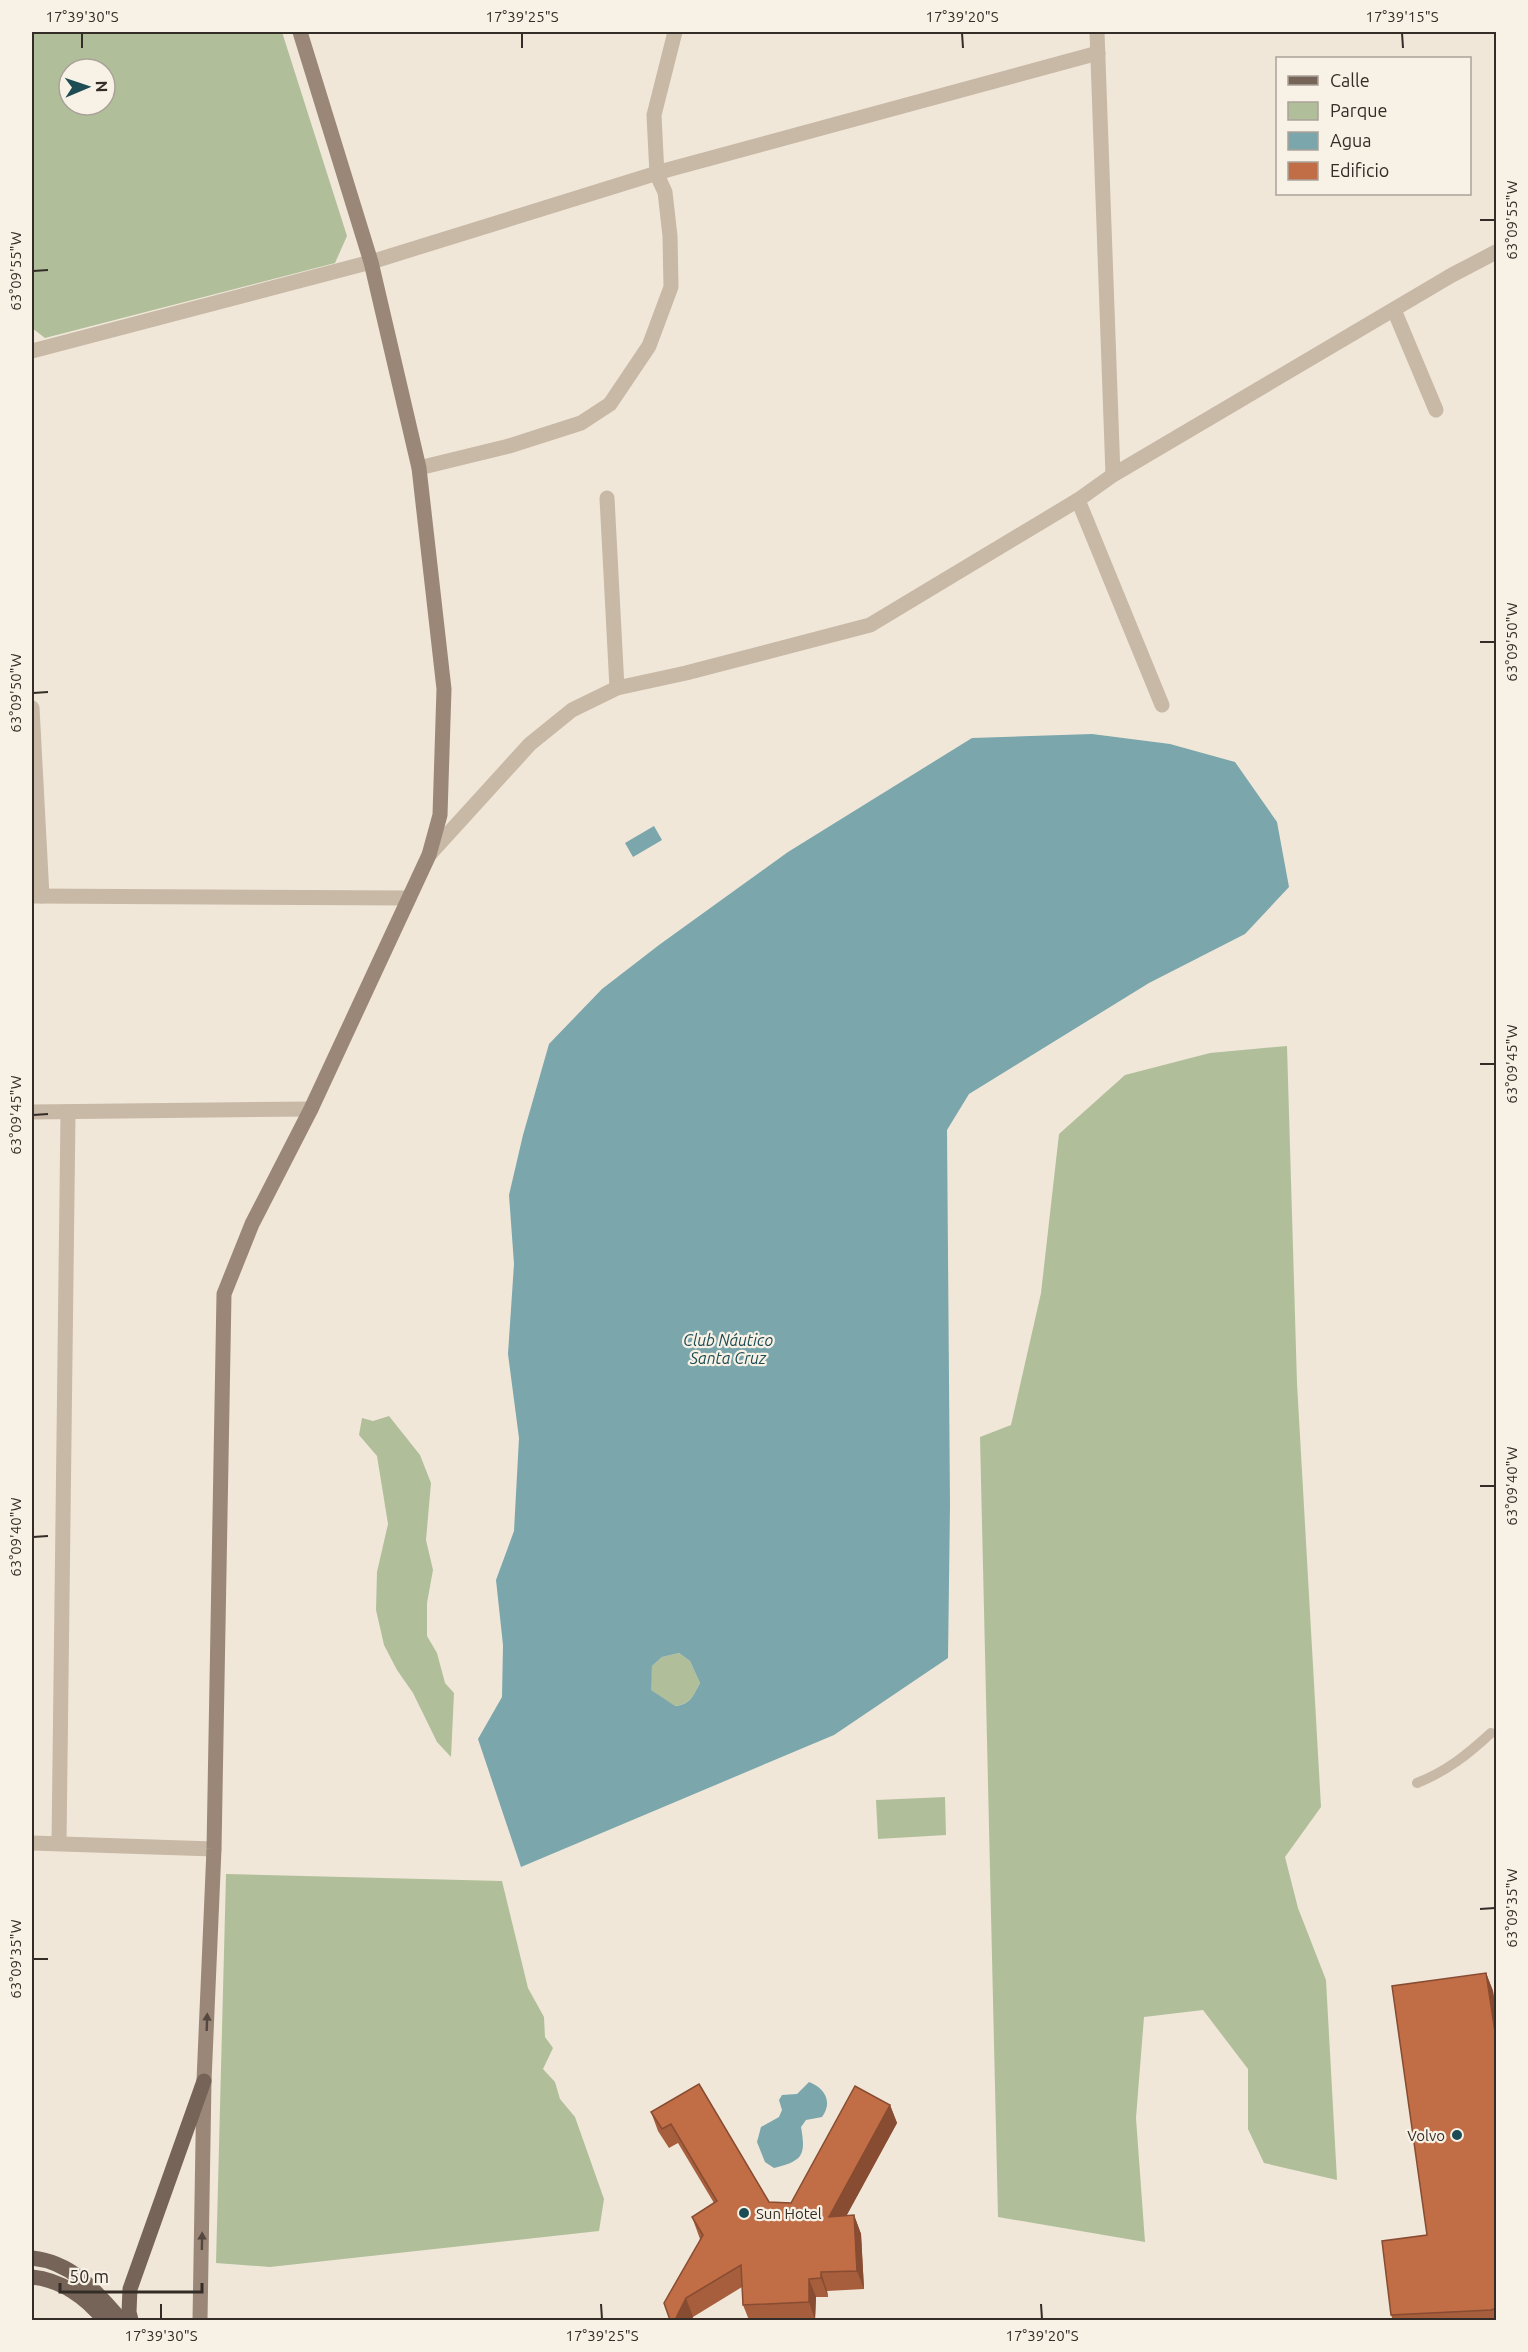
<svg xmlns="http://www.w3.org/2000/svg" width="1528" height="2352" font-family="Ubuntu,sans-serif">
<rect width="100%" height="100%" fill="#f0e7d9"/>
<g fill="#b0bf9a" fill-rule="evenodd">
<path d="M32,32H282L347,236L335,263L45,338L32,328ZM69,69H105V105H69Z"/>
<polygon points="1287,1046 1297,1383 1321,1807 1285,1857 1298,1908 1326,1980 1337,2180 1264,2163 1248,2129 1248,2069 1203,2010 1144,2017 1136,2118 1145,2242 998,2217 980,1437 1011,1425 1041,1293 1059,1134 1125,1075 1210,1053"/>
<polygon points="389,1416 420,1455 431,1483 426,1540 433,1570 427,1603 427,1636 437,1653 445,1683 454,1693 451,1757 437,1742 413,1693 397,1670 384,1645 376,1610 377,1572 388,1524 377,1456 359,1435 362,1418 373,1421"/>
<path d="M679,1653L690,1661L700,1683C693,1696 690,1705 674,1706L650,1690L652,1666L662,1657Z"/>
<polygon points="945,1797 946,1835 878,1839 876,1800"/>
<polygon points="226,1874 502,1881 528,1988 544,2017 545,2037 553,2048 543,2069 555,2082 560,2099 575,2117 604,2199 599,2231 270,2267 216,2263"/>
</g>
<g fill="#7aa6ac" fill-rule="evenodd">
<path d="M1092,734L1170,744L1235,762L1277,822L1289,887L1245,934L1149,983L969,1094L947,1130L950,1505L948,1658L834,1735L521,1867L478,1739L502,1697L503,1645L496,1580L514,1531L519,1438L508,1354L514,1264L509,1195L523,1135L549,1044L602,989L659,945L788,852L972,738ZM679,1653L690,1661L700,1683C693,1696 690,1705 675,1706L651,1690L652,1666L662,1657Z"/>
<polygon points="654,826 662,840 633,857 625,843"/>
<path d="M809,2082C825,2088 833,2102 822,2117L806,2120L801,2127C806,2155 803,2161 774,2168L765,2162L757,2142L761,2127L779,2117L782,2110L779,2100L782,2095L797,2094Z"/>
</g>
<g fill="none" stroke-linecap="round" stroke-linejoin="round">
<path stroke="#c8b8a6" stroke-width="10" d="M1417,1783C1447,1771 1467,1755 1491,1733"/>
<g stroke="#c8b8a6" stroke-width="15">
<polyline points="1097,32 1113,475"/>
<polyline points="1394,310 1436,410"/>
<polyline points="32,351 371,262 667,170 1098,53"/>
<polyline points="419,468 509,446 581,423 610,404 649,346 671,287 670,236 665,192 657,175 654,115 675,32"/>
<polyline points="607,498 617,688"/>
<polyline points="1078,500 1162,705"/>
<polyline points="32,708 42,896"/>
<polyline points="429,855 530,744 572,710 617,688 686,673 870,625 1078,500 1113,475 1452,275 1496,252"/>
<polyline points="32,896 409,898"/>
<polyline points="32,1112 311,1109"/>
<polyline points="32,1843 214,1849"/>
<polyline points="59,1843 68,1113"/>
</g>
<polyline stroke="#9b8778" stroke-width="15" points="200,2320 204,2081 214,1849 224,1294 252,1224 311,1109 429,855 440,815 444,689 419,468 371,262 300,32"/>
<g stroke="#766458" stroke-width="15">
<path d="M32,2258C72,2262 96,2291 121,2320"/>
<path d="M32,2277C61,2280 86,2297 104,2320"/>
<polyline points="131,2320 129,2312 130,2289 204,2081"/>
</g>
</g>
<g fill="#a65e3c">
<polygon points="1486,1973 1493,1991 1497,2018 1497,2320 1393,2320 1391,2315 1427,2235"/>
<polygon points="699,2084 769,2202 791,2203 890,2105 897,2123 846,2216 854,2215 861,2234 864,2289 827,2291 828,2297 816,2297 815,2320 749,2320 743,2305 742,2287 693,2317 691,2320 670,2320 700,2239 692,2217 714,2203 678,2143 669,2148 658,2131 651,2112"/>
</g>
<g fill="#874c31">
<polygon points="1486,1973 1493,1991 1497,2018 1497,2045"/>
<polygon points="890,2105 897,2123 836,2235 829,2217"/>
<polygon points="854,2215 861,2234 864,2289 857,2271"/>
<polygon points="821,2272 827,2291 828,2297 821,2278"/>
<polygon points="809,2279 816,2297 815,2320 809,2302"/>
<polygon points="686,2298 693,2317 691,2320 675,2320"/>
</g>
<g fill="#c16d46" stroke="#874c31" stroke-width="1.5">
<polygon points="1486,1973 1497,2045 1497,2308 1491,2310 1391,2315 1382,2241 1427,2235 1392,1986"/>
<polygon points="699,2084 769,2202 791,2203 855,2086 890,2105 829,2217 854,2215 857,2271 821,2272 821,2278 809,2279 809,2302 743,2305 741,2265 686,2298 675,2320 670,2320 664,2303 703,2235 692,2217 717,2201 671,2124 662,2129 651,2112"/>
</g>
<defs><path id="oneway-solid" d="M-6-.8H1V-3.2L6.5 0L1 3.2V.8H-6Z" transform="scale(1.5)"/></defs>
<g fill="#53473f">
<use href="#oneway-solid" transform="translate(207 2022) rotate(-88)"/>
<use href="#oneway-solid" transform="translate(202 2241) rotate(-89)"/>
</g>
<path fill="none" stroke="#342c27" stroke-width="2" d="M82,33V48M522,33V48M962,33L963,48M1402,33L1403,48M1480,220H1495M33,271L48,270M1480,642H1495M33,693L48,692M1480,1064H1495M33,1115L48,1114M1480,1486H1495M33,1537L48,1536M1480,1909L1495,1908M33,1959H48M161,2304V2319M601,2304L602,2319M1041,2304L1042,2319"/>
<g fill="#1e4c54" stroke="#f8f1e5" stroke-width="2">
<circle cx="1457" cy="2135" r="6"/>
<circle cx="744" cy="2213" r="6"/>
</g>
<g text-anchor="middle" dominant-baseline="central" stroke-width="4.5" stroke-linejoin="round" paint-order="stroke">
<g font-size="15" fill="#342c27" stroke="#f8f1e5" text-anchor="end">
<text x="1445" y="2135">Volvo</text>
<text x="756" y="2213" text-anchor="start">Sun Hotel</text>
</g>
<g font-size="16" font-style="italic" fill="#1e4c54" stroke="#f8f1e5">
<text x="728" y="1340">Club Náutico<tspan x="728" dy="18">Santa Cruz</tspan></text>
</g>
</g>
<rect width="1528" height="2352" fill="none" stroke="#f8f1e5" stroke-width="66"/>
<rect x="1276" y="57" width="195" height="138" fill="#f8f1e5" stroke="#aaa299" stroke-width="1.5"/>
<rect x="1288" y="76" width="30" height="9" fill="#766458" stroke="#aaa299" stroke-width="1.5"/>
<text x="1330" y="87" font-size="18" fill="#342c27">Calle</text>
<rect x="1288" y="102" width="30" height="18" fill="#b0bf9a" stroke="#aaa299" stroke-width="1.5"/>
<text x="1330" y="117" font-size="18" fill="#342c27">Parque</text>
<rect x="1288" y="132" width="30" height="18" fill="#7aa6ac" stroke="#aaa299" stroke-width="1.5"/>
<text x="1330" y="147" font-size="18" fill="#342c27">Agua</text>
<rect x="1288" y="162" width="30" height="18" fill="#c16d46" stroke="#aaa299" stroke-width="1.5"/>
<text x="1330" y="177" font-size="18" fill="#342c27">Edificio</text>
<g transform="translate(87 87) rotate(88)"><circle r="28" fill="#f8f1e5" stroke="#aaa299" stroke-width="1.5"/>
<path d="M0-4.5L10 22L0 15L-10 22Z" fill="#1e4c54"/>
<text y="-9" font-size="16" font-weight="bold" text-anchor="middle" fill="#342c27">N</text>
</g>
<path d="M60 2283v9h142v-9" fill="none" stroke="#342c27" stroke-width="3"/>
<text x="69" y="2283" font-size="18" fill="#342c27" stroke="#f8f1e5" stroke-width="4.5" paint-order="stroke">50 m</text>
<rect x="33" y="33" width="1462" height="2286" fill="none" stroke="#342c27" stroke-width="2"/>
<g font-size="15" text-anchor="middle" fill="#342c27">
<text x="82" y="22">17°39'30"S</text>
<text x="522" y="22">17°39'25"S</text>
<text x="962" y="22">17°39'20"S</text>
<text x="1402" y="22">17°39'15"S</text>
<text transform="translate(1512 220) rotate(-90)" y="5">63°09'55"W</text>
<text transform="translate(16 271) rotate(-90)" y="5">63°09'55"W</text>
<text transform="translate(1512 642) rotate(-90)" y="5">63°09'50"W</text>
<text transform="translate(16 693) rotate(-90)" y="5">63°09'50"W</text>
<text transform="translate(1512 1064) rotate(-90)" y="5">63°09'45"W</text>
<text transform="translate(16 1115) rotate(-90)" y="5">63°09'45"W</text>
<text transform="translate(1512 1486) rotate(-90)" y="5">63°09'40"W</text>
<text transform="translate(16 1537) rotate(-90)" y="5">63°09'40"W</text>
<text transform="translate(1512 1908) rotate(-90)" y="5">63°09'35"W</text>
<text transform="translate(16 1959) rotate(-90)" y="5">63°09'35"W</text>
<text x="161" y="2341">17°39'30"S</text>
<text x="602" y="2341">17°39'25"S</text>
<text x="1042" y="2341">17°39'20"S</text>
</g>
</svg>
